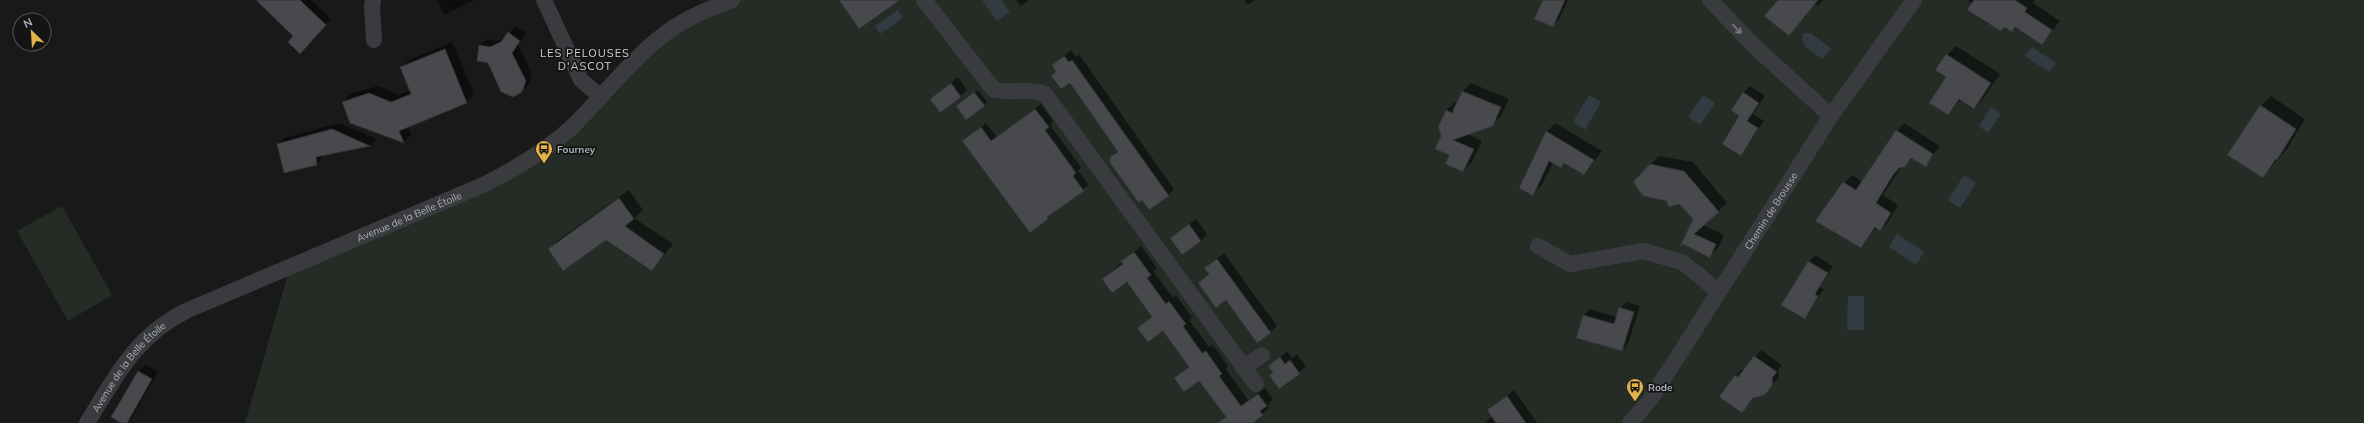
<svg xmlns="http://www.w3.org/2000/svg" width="2364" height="423" font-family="Mulish,sans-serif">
<rect width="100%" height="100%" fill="#19191a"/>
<g fill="#252c26">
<polygon points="732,0 2364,0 2364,423 245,423 290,267 517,167 645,50"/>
<polygon points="62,206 112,295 68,321 17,231"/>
</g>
<g fill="#333b42">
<polygon points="982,0 1002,0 1010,12 997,21"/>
<polygon points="898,10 903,18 880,34 875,26"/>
<path d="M1804,33H1811L1831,49L1822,59C1814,53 1797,44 1804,33Z"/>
<polygon points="2032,47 2056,63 2049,72 2025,56"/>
<polygon points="1589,95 1601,102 1585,130 1573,122"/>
<polygon points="1703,95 1715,103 1700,125 1688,117"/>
<polygon points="1991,107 2001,114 1988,133 1979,126"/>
<polygon points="1964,175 1976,183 1960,208 1948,200"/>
<polygon points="1897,234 1924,252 1916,265 1889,247"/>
<polygon points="1848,296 1864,296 1864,330 1847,330"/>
</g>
<g fill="#0007">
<polygon points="269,0 311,0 331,19 306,46 268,12"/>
<polygon points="437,0 474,0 444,15"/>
<polygon points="1016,0 1029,0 1021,6"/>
<polygon points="1244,0 1255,0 1248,5"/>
<polygon points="1544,0 1568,0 1559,20 1552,26"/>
<polygon points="1779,0 1824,0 1817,6 1815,4"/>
<polygon points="1967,0 2035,0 2033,3 2060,21 2041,44 2016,27 2012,31"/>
<polygon points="516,26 526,33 518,45 532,74 529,84 522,91 480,45 487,39 498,41 506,37"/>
<polygon points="452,42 474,94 466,102 408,126 411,135 404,142 351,123 343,102 350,94 378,86 399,95 411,90 401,67 409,60"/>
<polygon points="1956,46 2000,74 1983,99 1974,108 1961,99 1948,114 1947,55"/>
<polygon points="1071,50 1076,57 1079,54 1174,189 1168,195 1111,158 1118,151 1070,81 1052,76 1057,71 1053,65"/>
<polygon points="958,77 967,90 960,96 931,99"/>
<polygon points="1471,83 1509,99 1501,116 1492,125 1467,134 1482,141 1472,162 1463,171 1450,155 1442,136 1446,110 1455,102 1457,103 1462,92"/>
<polygon points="1750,86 1765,96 1753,114 1764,121 1740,155 1741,116 1743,93"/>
<polygon points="978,90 987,102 984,105 960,103"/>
<polygon points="2271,96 2305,119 2287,149 2263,177 2261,106"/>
<polygon points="1041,104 1053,121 1050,125 1081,167 1078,171 1089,185 1052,212 1048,219 963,141 986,123 997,137"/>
<polygon points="339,123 376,139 370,145 322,155 323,157 317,164 278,144 284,138"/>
<polygon points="1555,123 1602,151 1584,174 1565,163 1561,167 1553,162 1542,185 1533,194 1546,132"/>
<polygon points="1904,123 1940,146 1925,166 1913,158 1901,167 1883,195 1898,205 1888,222 1880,229 1877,227 1860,247 1844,183 1852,175 1863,182 1897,131"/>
<polygon points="1659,156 1693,162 1727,203 1703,225 1724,235 1718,248 1710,256 1683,243 1694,219 1650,165"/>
<polygon points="629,190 643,210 634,218 673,244 652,270 606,238 549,250 558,240"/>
<polygon points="1196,219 1207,234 1201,241 1171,238"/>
<polygon points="1141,246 1157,268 1153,271 1173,298 1176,295 1192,317 1189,320 1209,347 1213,345 1228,366 1226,369 1248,400 1265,388 1273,399 1267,405 1269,408 1251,423 1222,423 1221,421 1226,416 1199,380 1175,378 1189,366 1163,330 1139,328 1153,316 1127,281 1103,279"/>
<polygon points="1224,253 1277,326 1270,332 1226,299 1199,283 1209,273 1205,268"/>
<polygon points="1815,255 1833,266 1820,287 1824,289 1804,317 1809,262"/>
<polygon points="1626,302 1640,306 1628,344 1622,350 1577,338 1584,315 1590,309 1617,317 1620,308"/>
<polygon points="1761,350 1782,365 1778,370 1779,377 1764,394 1755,397 1742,412 1721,397 1736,375 1742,369 1744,370"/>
<polygon points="1287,351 1292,358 1297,354 1306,366 1280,388 1271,375 1274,372 1269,367"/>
<polygon points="146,365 158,372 132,418 127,423 123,423 112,416 139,371"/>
<polygon points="1514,390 1537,423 1484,423 1493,416 1489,410"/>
</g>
<g fill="#48494d" stroke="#333336">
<polygon points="256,0 300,0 326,25 300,54 288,42 293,36"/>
<polygon points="839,0 900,0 859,29"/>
<polygon points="1543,0 1565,0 1553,27 1534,19"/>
<polygon points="1778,0 1818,0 1789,36 1764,16"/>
<polygon points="1974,0 2015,0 2027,8 2025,12 2052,30 2042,45 2015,27 2012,32 2004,27 2001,31 1967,10"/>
<polygon points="508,32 520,41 512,53 526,81 522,92 513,97 501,92 488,63 477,61 479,45 490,47 501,42"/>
<polygon points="445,49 467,103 399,131 404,143 350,123 342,102 369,93 391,102 411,94 400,67"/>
<polygon points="1946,54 1991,83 1974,109 1959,99 1948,115 1929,103 1946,77 1935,70"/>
<polygon points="1064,56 1069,62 1072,60 1169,196 1149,210 1142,200 1139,203 1110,163 1110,157 1118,152 1070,83 1061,89 1051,76 1056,72 1052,65"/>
<polygon points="951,83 961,97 940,113 930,99"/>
<polygon points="1462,91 1501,107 1493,126 1453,140 1474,149 1463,172 1445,164 1449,155 1435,149 1441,136 1438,127 1446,110 1452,113"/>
<polygon points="974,92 985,106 966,120 956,106"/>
<polygon points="1743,92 1759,103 1747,121 1758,128 1741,156 1722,144 1739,116 1731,110"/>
<polygon points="2260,105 2296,129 2277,160 2276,159 2263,178 2227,155"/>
<polygon points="1035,109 1049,127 1045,130 1076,173 1073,176 1084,191 1047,217 1048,219 1030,233 962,141 981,127 991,141"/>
<polygon points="332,129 370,146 316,157 317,165 284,173 277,144"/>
<polygon points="1896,130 1933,154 1926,167 1911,158 1905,167 1899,168 1893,175 1876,203 1891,213 1880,231 1875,227 1861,248 1815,221 1843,182 1856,190"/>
<polygon points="1546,131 1594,160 1584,175 1564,163 1561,168 1549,161 1533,196 1519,188"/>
<polygon points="1650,164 1684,171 1719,212 1694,234 1716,244 1710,258 1683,244 1680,246 1693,219 1679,204 1669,207 1666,201 1643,196 1633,182"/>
<polygon points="619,198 634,219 625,226 664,254 652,271 606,240 563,271 548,249"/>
<polygon points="1189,224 1201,241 1182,255 1170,238"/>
<polygon points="1134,252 1151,275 1147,278 1166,304 1169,301 1186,324 1183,326 1202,353 1206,351 1222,374 1219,376 1241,406 1258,394 1267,406 1260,411 1263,415 1253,423 1217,423 1226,417 1199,381 1184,392 1174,378 1189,367 1163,331 1148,342 1137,328 1152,317 1127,282 1112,293 1102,279 1123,264 1121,261"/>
<polygon points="1217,259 1271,333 1257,343 1226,300 1216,308 1198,283 1209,274 1204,268"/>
<polygon points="1808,261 1828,273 1815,294 1818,296 1805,319 1781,305"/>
<polygon points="1619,307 1634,312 1622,351 1576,338 1583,315 1614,324"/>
<polygon points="1754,356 1777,372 1772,378 1773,384 1765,395 1753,398 1742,413 1719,397 1735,375 1738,377"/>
<polygon points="1280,357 1285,364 1290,360 1300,374 1279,389 1269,375 1273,373 1268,366"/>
<polygon points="138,371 152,379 127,423 121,423 111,417"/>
<polygon points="1507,396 1526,423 1496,423 1487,410"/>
</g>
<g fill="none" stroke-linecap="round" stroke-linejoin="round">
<g stroke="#3a3b3f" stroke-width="16">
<polyline points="373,0 372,7 374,40"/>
<polyline points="544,0 581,80 601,97"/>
<path d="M924,0L994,90C1012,94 1028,87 1045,94L1256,384"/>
<polyline points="1710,0 1754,46 1831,116"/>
<polyline points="1538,246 1570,264 1643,251 1682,262 1718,291"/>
<polyline points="1243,368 1262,355"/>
<path id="s1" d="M87,423C116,376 136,335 188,310L483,185C515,169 546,151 572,127C601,99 626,65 657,40C679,21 705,10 732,0"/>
<path id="s2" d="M1630,423L1650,400L1831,116L1914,0"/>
</g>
</g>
<defs><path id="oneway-shaft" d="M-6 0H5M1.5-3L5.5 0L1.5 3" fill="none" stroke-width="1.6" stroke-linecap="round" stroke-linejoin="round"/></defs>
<use stroke="#797b82" href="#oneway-shaft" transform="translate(1737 29) rotate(47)"/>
<defs>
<symbol id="bus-pin" viewBox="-11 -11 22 30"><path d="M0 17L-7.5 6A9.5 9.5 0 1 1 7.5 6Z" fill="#e1b14a" stroke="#141415"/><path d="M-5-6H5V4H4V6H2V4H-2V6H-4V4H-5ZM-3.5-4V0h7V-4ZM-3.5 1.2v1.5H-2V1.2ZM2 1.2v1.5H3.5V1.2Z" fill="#111"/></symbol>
</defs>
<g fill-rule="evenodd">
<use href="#bus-pin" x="534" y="139" width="20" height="27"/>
<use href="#bus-pin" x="1625" y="377" width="20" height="27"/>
</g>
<g text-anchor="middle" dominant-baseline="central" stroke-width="3.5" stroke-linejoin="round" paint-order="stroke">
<g font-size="10" font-weight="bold" fill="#acb0b9" stroke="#141415" text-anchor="start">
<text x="557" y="149">Fourney</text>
<text x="1648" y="387">Rode</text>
</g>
<g font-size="10" fill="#acb0b9" stroke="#141415">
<text stroke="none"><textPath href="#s2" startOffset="255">Chemin de Brousse</textPath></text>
<text stroke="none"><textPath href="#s1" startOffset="394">Avenue de la Belle Étoile</textPath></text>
<text stroke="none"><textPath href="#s1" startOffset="70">Avenue de la Belle Étoile</textPath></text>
</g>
<g font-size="11" letter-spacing="1" fill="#cdcfd5" stroke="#141415">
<text x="585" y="53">LES PELOUSES<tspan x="585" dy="13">D'ASCOT</tspan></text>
</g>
</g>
<g transform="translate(32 32) rotate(335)"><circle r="19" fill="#141415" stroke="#515257"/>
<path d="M0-3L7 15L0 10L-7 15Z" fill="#e1b14a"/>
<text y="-6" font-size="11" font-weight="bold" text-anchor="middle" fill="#acb0b9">N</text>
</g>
</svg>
